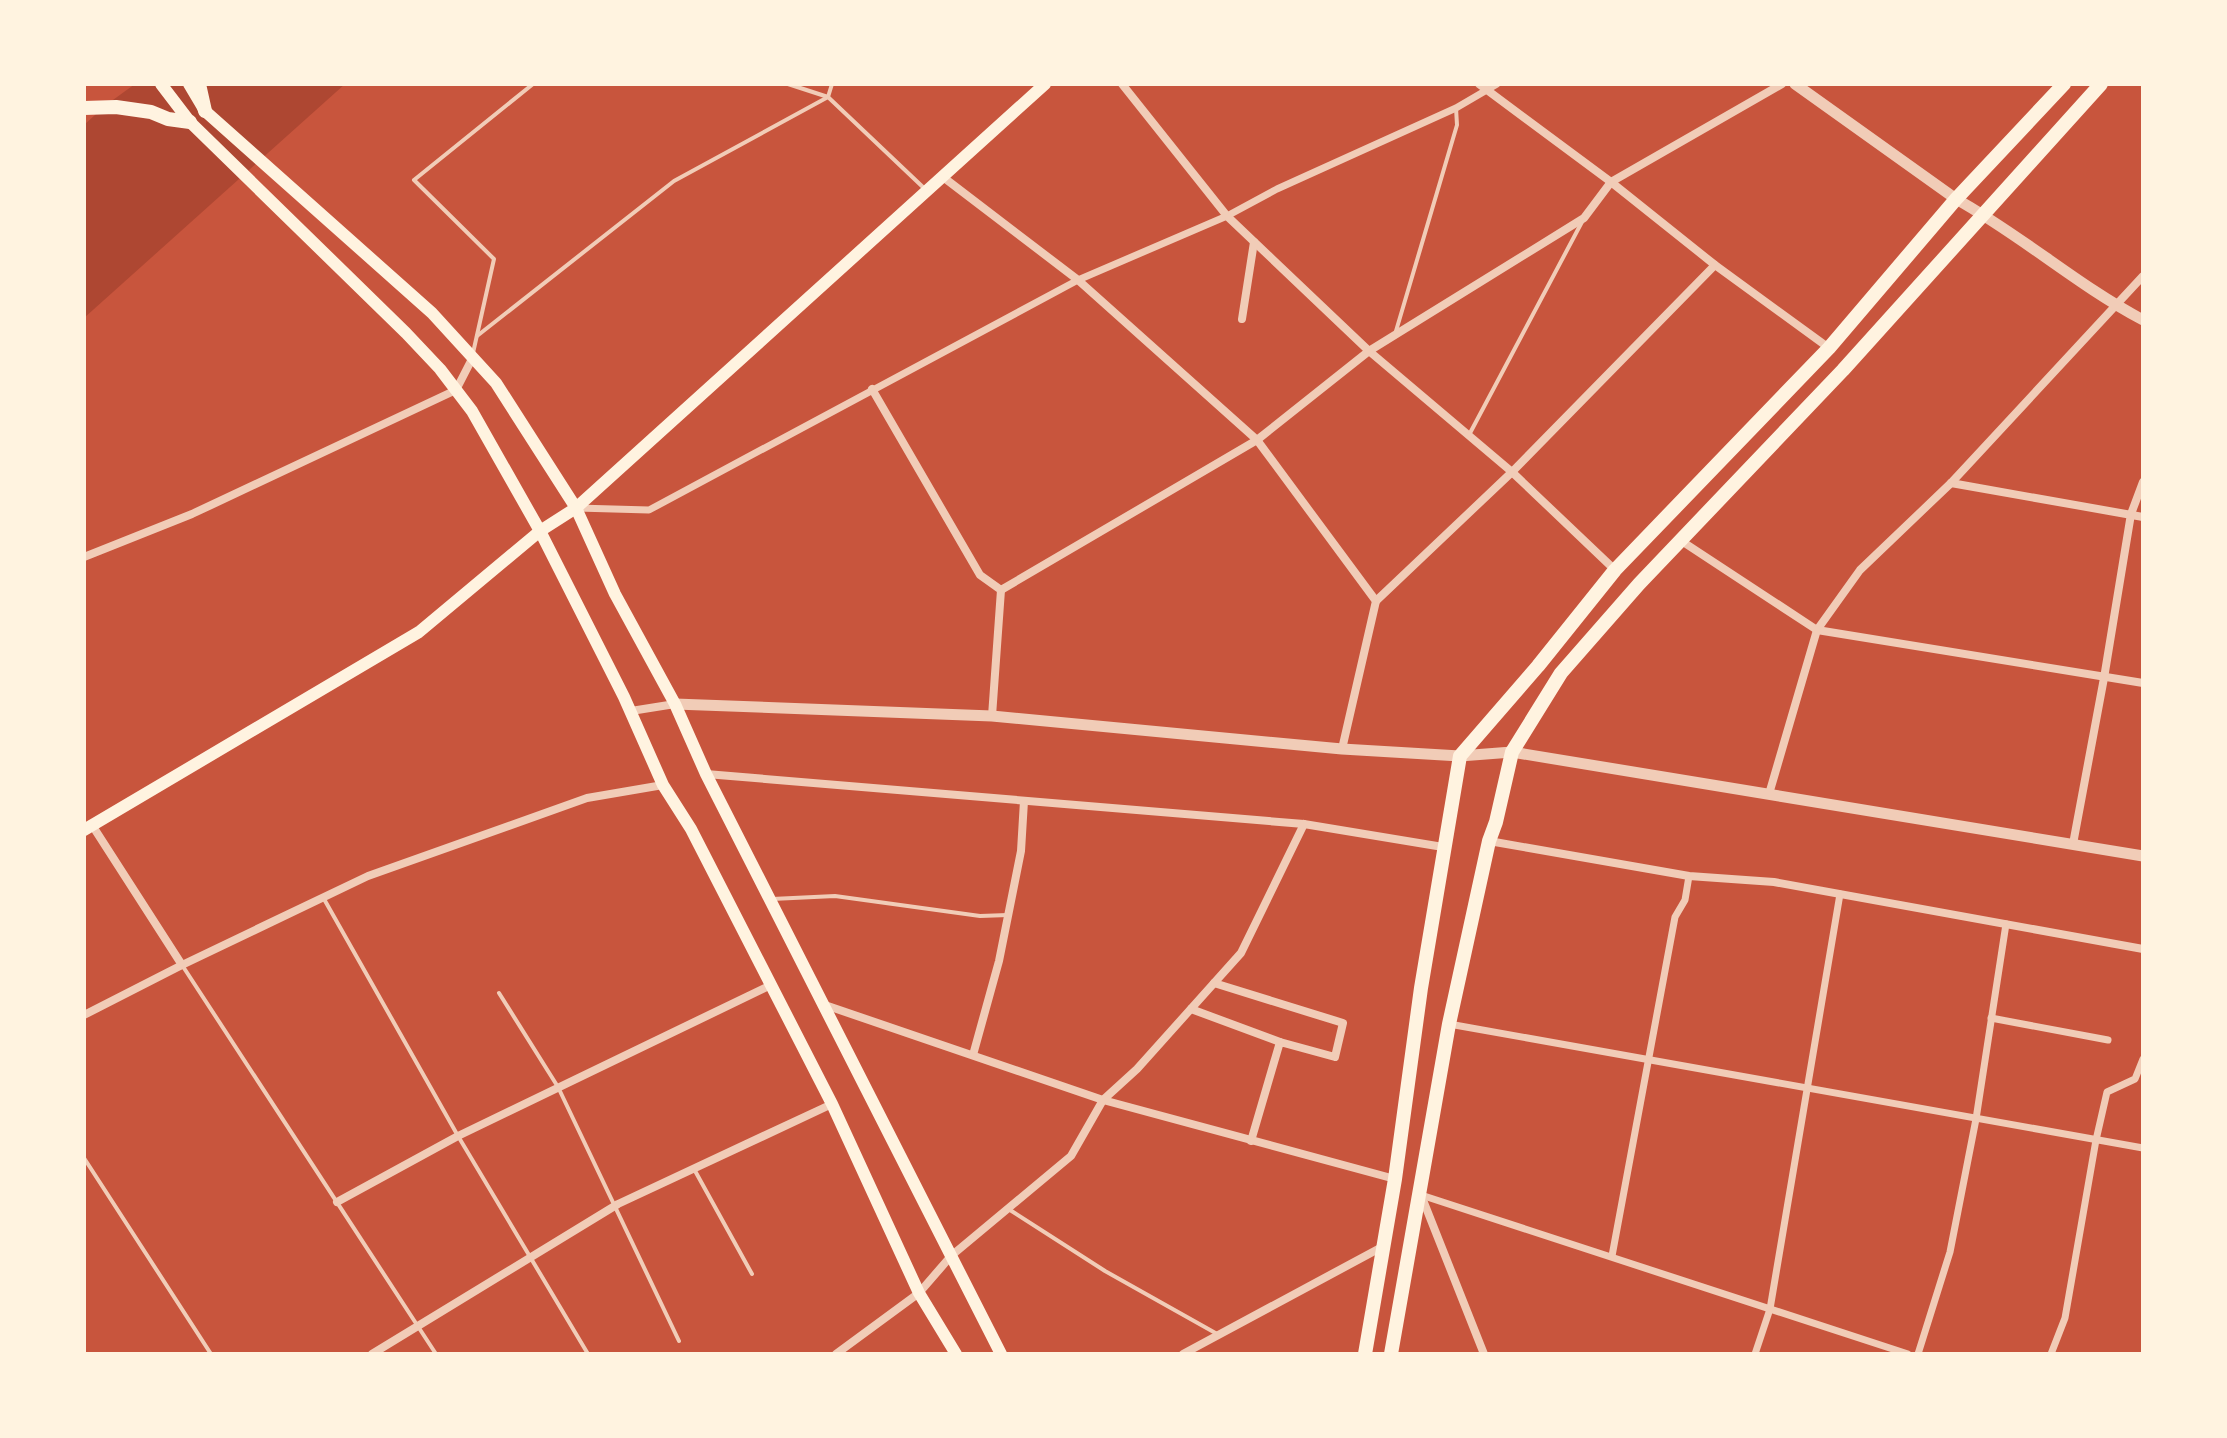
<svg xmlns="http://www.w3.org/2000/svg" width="2227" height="1438" font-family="Signika,sans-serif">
<rect width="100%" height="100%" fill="#c8553d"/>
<polygon fill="#ae4732" points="135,84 345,84 84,318 84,125 106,105"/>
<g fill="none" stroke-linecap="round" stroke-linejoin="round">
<g stroke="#f1ccb7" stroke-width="4">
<polyline points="788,84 828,97 926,190"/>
<polyline points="828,97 832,84"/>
<polyline points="1396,331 1457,125 1456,108"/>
<polyline points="477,336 674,181 828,97"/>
<polyline points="473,353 494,259 414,180 533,84"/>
<polyline points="1469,435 1583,220"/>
<polyline points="324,899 458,1136 588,1354"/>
<polyline points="772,899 835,896 980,916 1008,915"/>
<polyline points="182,965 436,1354"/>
<polyline points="499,993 558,1087 679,1341"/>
<polyline points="84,1158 211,1354"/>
<polyline points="694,1169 752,1274"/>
<polyline points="1010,1210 1105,1271 1219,1335"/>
</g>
<g stroke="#f1ccb7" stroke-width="7">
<polyline points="577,508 649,510 1078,280 1227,216 1277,189 1456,108 1497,84"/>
<polyline points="1991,1018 2108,1040"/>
<polyline points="1449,1024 2143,1148"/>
<polyline points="1421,1195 1908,1354"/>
<polyline points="1612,1256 1675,917 1685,900 1689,876"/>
<polyline points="1755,1354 1770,1309 1840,894"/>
<polyline points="1918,1354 1950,1252 1976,1119 2006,924"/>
<polyline points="2051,1354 2065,1318 2096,1140 2107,1092 2135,1079 2143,1059"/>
</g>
<g stroke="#f1ccb7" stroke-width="8">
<polyline points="1122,84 1227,216 1369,351 1512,472 1615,570"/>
<polyline points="1479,84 1611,182 1715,265 1829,348"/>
<polyline points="943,177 1078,280 1257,440 1376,601 1342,749"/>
<polyline points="1242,319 1254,242"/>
<polyline points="872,389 980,575 1001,590 992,716"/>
<polyline points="1951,483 2143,517"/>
<polyline points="1680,540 1817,630 2143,683"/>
<polyline points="84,557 192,514 456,390 473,357"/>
<polyline points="1001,590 1257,440 1369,351 1584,218 1611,182 1782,84"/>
<polyline points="1376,601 1512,472 1715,265"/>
<polyline points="631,711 675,704"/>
<polyline points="706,774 1304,824 1443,847"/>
<polyline points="1769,794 1817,630 1860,570 1951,483 2143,276"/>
<polyline points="92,825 182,965"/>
<polyline points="1489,841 1689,876 1774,882 2143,949"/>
<polyline points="2073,844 2104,678 2131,514 2143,482"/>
<polyline points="1214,983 1343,1023 1335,1057 1280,1042 1251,1141"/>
<polyline points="822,1004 1103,1100 1395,1179"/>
<polyline points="1191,1009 1280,1042"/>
<polyline points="84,1015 182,965 368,876 587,798 663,785"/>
<polyline points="973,1055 999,961 1021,851 1024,801"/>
<polyline points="1421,1195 1484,1354"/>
<polyline points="337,1202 458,1136 771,985"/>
<polyline points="372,1354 618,1204 832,1104"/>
<polyline points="836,1354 919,1293 951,1256 1071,1156 1103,1100 1137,1069 1241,953 1304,824"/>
<polyline points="1183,1354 1382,1247"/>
</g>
<g stroke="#f1ccb7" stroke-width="11">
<path d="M1795,84L1956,199C2021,235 2077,285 2143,320"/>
<polyline points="675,704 992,716 1342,749 1460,756 1512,752 2143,856"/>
</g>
<g stroke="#fff3e0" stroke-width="12">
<polyline points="161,84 190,122 406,333 440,369 472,411 540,531 624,697 663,785 691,829 832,1104 919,1293 956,1354"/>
<polyline points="189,84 205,111 432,313 496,383 576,508 615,594 675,704 706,774 1001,1354"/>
<polyline points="84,830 419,632 540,531 576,508 1045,84"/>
</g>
<g stroke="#fff3e0" stroke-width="14">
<polyline points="199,84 205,111"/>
<polyline points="84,108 116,107 151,112 168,119 190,122"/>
<polyline points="1365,1354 1395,1179 1421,988 1460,756 1538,666 1615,570 1829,348 1956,199 2064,84"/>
<polyline points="1391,1354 1449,1024 1489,841 1496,822 1512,752 1561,673 1639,584 1843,370 2101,84"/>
</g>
</g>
<rect width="2227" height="1438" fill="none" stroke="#fff3e0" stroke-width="172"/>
</svg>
